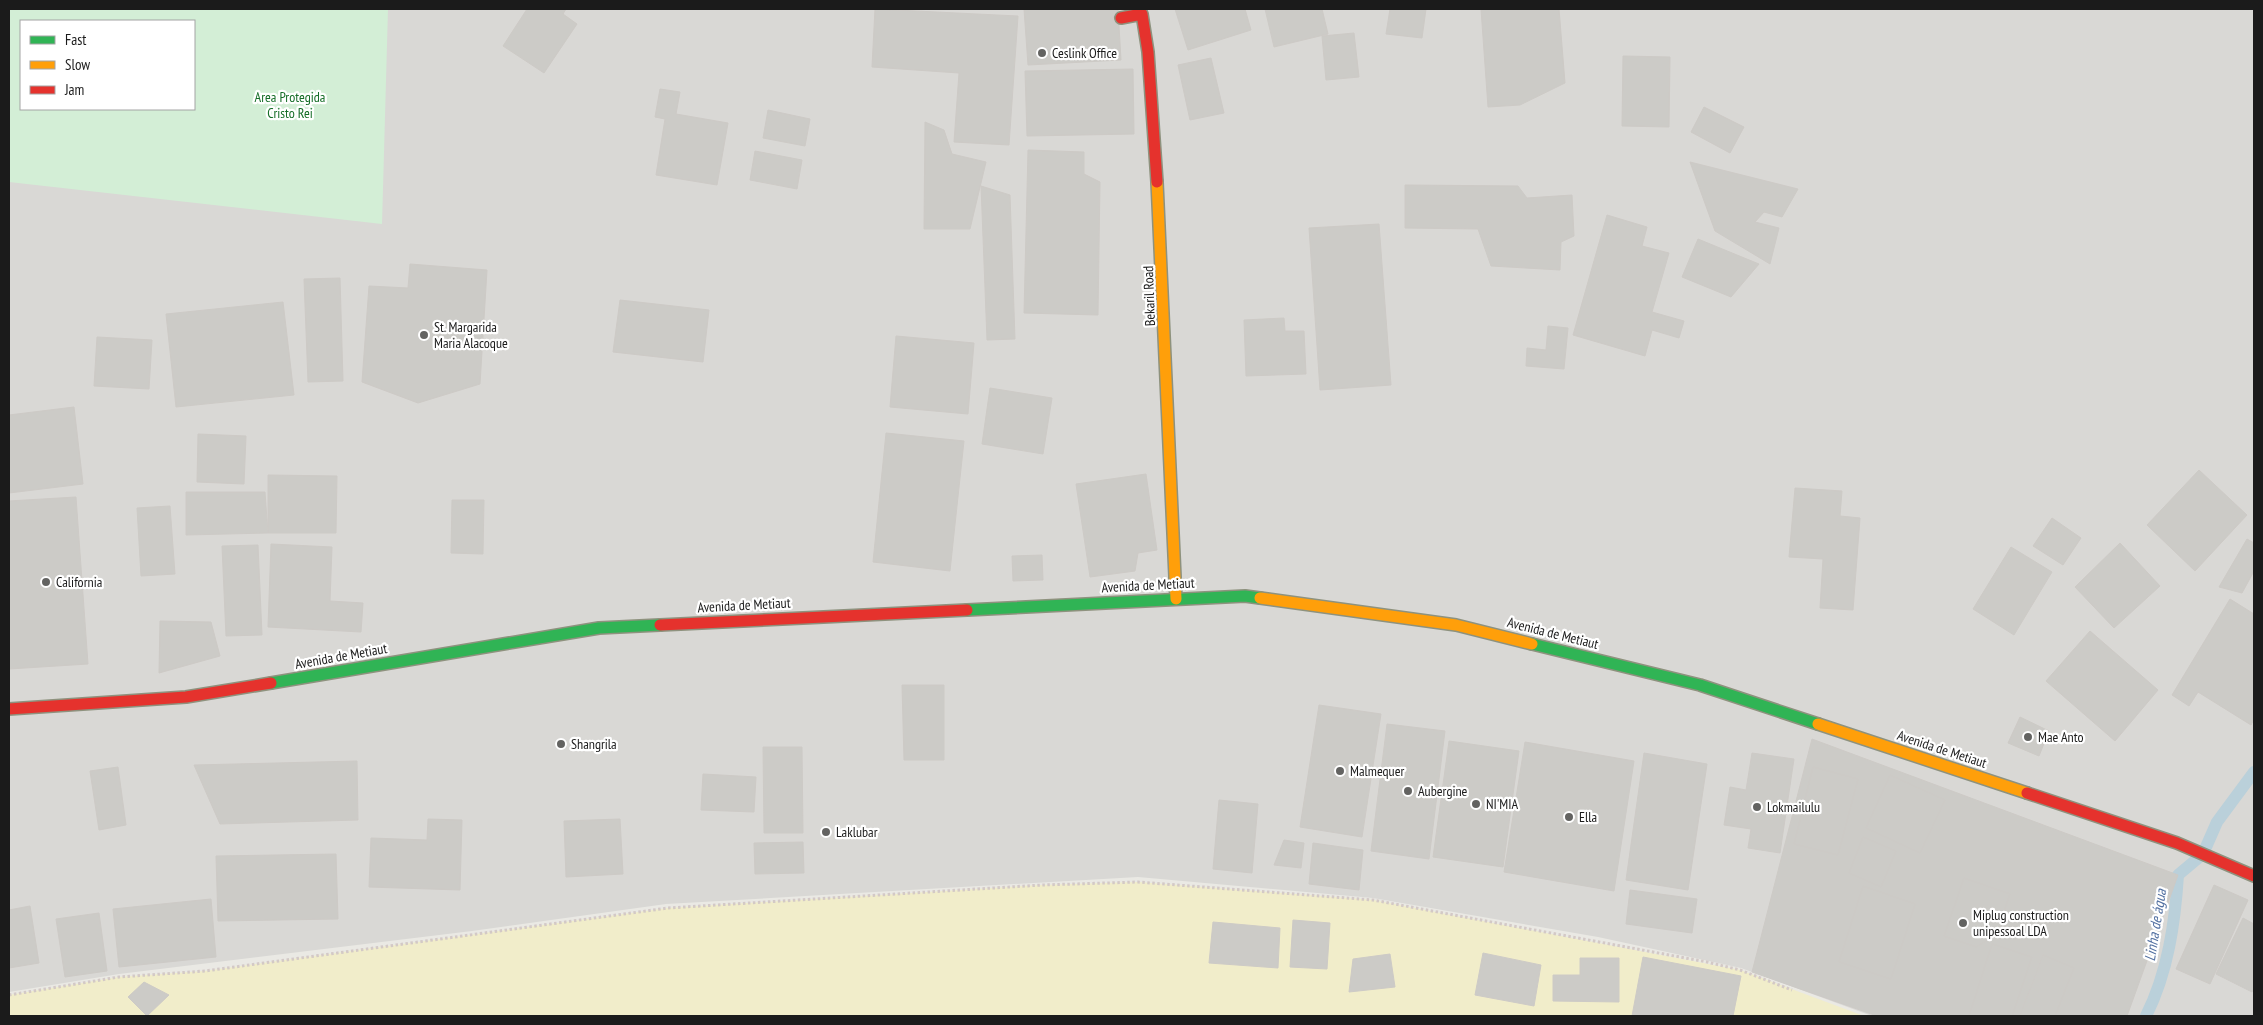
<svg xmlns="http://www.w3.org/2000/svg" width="2263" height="1025" font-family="'PT Sans Narrow',sans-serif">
<rect width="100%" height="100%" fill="#eae9e4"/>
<polygon fill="#d9d8d5" points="346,9 2254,9 2254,1016 1872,1016 1741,968 1598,937 1373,898 1138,877 666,904 472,931 119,974 9,992 9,128 334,175"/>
<polygon fill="#f1edca" points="1138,882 1373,900 1740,970 1864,1016 9,1016 9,995 119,977 205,971 668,908 1042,885"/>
<path fill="#d3eed6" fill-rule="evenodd" d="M9,9H388L382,224L9,182ZM21,21H194V109H21Z"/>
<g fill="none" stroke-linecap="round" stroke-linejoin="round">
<path stroke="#bad0da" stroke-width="12" d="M2146,1016C2168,972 2175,923 2178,875L2203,854L2217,822L2254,772"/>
</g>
<g fill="#cccbc7" stroke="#cdcac6">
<polygon points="527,9 566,9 563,14 577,24 544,73 503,46"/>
<polygon points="875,9 1018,16 1009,145 954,142 959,73 872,67"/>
<polygon points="1024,9 1118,9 1121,60 1028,65"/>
<polygon points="1175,9 1245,9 1251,30 1188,50"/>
<polygon points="1265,9 1322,9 1328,34 1274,47"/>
<polygon points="1390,9 1426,9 1422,38 1386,34"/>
<polygon points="1481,9 1559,9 1565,83 1520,105 1488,107"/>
<polygon points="1354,33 1359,77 1326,80 1322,36"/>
<polygon points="1623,56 1670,57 1669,127 1622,126"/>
<polygon points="1211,58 1224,113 1190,120 1178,65"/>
<polygon points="1133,69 1134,134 1027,136 1025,71"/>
<polygon points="660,89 680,92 676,114 728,123 717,185 656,175 665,119 655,117"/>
<polygon points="1704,107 1744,127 1730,153 1691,132"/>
<polygon points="768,110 810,119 805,146 763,138"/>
<polygon points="925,122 944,130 952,154 986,162 970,229 924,229"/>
<polygon points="1028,150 1084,152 1084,174 1100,182 1098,315 1024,313"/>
<polygon points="755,151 802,160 797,189 750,180"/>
<polygon points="1690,162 1798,189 1782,217 1764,212 1755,222 1779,228 1770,264 1715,231"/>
<polygon points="1405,185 1518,186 1527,198 1572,195 1574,236 1561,242 1560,270 1491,266 1478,229 1405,228"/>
<polygon points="981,186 1010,195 1015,339 987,340"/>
<polygon points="1607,215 1647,227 1642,246 1669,253 1652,312 1684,321 1679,338 1652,330 1645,356 1573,335"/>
<polygon points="1379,224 1391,385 1320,390 1309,228"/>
<polygon points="1698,239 1759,264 1731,297 1682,277"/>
<polygon points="410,264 487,270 480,384 418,403 362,382 369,286 408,288"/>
<polygon points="340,278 343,381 308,382 304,279"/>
<polygon points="620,300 709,310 703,362 613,352"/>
<polygon points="283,302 294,395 176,407 166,314"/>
<polygon points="1284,318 1285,331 1304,331 1306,374 1246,376 1244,320"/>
<polygon points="1548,326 1568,328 1564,369 1526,366 1527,348 1546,350"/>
<polygon points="896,336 974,343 968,414 890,407"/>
<polygon points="97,337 152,340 149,389 94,386"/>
<polygon points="990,388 1052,398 1043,454 982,444"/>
<polygon points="74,407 83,484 9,493 9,415"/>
<polygon points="886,433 964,441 950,571 873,562"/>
<polygon points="198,434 246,436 244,484 197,482"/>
<polygon points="2199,470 2247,515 2195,571 2147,525"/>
<polygon points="1146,474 1157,550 1138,553 1135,571 1090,577 1076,484"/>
<polygon points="268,475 337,476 336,533 268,533"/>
<polygon points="1795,488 1842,491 1840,516 1860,518 1853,610 1820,608 1823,559 1789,557"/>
<polygon points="186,492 265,492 268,533 186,535"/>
<polygon points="76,497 88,664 9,669 9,501"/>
<polygon points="452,500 484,500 483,554 451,553"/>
<polygon points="170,506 175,574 141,576 137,508"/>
<polygon points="2052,518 2081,538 2063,565 2033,546"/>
<polygon points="2247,539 2254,543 2254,571 2242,593 2219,587"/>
<polygon points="2120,543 2160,586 2114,628 2075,587"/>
<polygon points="271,544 332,547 330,601 363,603 361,632 268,627"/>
<polygon points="258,545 262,635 226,636 222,546"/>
<polygon points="2011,547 2052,572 2014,635 1973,609"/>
<polygon points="1042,555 1043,580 1013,581 1012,556"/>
<polygon points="2230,599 2254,614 2254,719 2251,725 2198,692 2189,706 2172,695"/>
<polygon points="160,621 211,622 220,656 159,673"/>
<polygon points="2090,631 2158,690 2115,741 2046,681"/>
<polygon points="902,685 944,685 944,760 904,760"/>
<polygon points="1319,705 1381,714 1362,837 1300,827"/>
<polygon points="2020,717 2049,731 2039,756 2008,743"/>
<polygon points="1387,724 1445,731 1429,859 1371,851"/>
<polygon points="1812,739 2178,875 2127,1016 1877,1016 1752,972"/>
<polygon points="1449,741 1519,751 1503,867 1433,857"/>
<polygon points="1525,742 1634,761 1614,891 1504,872"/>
<polygon points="763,747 802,747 803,833 764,833"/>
<polygon points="1644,753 1707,764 1688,890 1626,880"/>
<polygon points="1752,753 1794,759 1780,853 1748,848 1751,829 1724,825 1730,787 1746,790"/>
<polygon points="357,761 358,820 220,824 194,765"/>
<polygon points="118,767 126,825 99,830 90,771"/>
<polygon points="1813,767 1858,779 1838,855 1794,844"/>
<polygon points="703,774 756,777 754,812 701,810"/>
<polygon points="1890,775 1945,800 1920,853 1866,828"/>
<polygon points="1219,800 1258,804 1252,873 1213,869"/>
<polygon points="428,819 462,820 460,890 369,887 371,838 427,840"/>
<polygon points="620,819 623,874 566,877 564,821"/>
<polygon points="1863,837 1896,851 1881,887 1849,873"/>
<polygon points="1284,840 1304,843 1301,868 1274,865"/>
<polygon points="803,842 804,873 755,874 754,843"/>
<polygon points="1313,843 1363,850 1359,890 1309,884"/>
<polygon points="336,854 338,919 218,921 216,856"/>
<polygon points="1964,878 2010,894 1996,935 1976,947 1944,936"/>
<polygon points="2214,885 2248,900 2210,984 2176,969"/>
<polygon points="1863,886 1915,904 1891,979 1839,962"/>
<polygon points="1630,890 1697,899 1692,933 1626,924"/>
<polygon points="211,899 216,957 119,967 113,909"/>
<polygon points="30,906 39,963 9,968 9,910"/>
<polygon points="99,913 107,971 65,977 56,919"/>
<polygon points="2243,918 2254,924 2254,988 2252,992 2216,974"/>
<polygon points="1293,920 1330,923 1327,969 1290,967"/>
<polygon points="1213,922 1280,928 1278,968 1209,963"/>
<polygon points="1992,944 2032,957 2012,1016 1969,1016"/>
<polygon points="1483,953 1541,965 1534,1006 1475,995"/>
<polygon points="1390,954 1395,987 1349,992 1353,959"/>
<polygon points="2043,955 2074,968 2055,1016 2020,1016"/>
<polygon points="1643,957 1741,976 1733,1016 1632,1016"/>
<polygon points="1580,958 1619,958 1619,1002 1553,1001 1553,975 1580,975"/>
<polygon points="144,982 169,995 147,1016 128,997"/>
</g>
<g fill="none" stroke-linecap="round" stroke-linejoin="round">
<defs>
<g id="fast">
<polyline points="967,610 1245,596 1260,598"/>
<polyline points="1532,644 1700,685 1818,724"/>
<polyline points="271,683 599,628 660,625"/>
</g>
<g id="slow">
<polyline points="1157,182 1176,599"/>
<polyline points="1260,598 1456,625 1532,644"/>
<polyline points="1818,724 2027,793"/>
</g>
<g id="jam">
<polyline points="1121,18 1142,14 1148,52 1157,182"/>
<polyline points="660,625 967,610"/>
<polyline points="9,709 186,697 271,683"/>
<polyline points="2027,793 2177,843 2254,876"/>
</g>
</defs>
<use href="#fast" stroke="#8e927e" stroke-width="14"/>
<use href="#slow" stroke="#8e927e" stroke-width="14"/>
<use href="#jam" stroke="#8e927e" stroke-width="14"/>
<polyline stroke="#d3c9c6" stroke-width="3" stroke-dasharray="2.5 2.5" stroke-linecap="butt" points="9,995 119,977 205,971 668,908 1042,885 1138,882 1373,900 1707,962 1740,970 1792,990"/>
<use href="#fast" stroke="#30b455" stroke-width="11"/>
<use href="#slow" stroke="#ff9f0a" stroke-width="11"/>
<use href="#jam" stroke="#e5322d" stroke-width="11"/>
</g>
<g fill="#636361" stroke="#fff" stroke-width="2">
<circle cx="1042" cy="53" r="5"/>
<circle cx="424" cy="335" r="5"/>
<circle cx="46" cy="582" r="5"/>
<circle cx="2028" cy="737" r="5"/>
<circle cx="561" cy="744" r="5"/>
<circle cx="1340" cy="771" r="5"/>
<circle cx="1408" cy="791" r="5"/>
<circle cx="1476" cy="804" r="5"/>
<circle cx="1757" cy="807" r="5"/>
<circle cx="1569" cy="817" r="5"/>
<circle cx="826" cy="832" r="5"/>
<circle cx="1963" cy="923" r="5"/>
</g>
<g text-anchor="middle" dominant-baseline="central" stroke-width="4.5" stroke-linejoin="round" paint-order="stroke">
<g font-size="14" fill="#1b1b1b" stroke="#fff" text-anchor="start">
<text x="1052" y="53">Ceslink Office</text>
<text x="434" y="327">St. Margarida<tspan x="434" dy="16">Maria Alacoque</tspan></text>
<text x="56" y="582">California</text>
<text x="2038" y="737">Mae Anto</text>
<text x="571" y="744">Shangrila</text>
<text x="1350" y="771">Malmequer</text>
<text x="1418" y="791">Aubergine</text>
<text x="1486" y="804">NI'MIA</text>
<text x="1767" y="807">Lokmailulu</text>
<text x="1579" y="817">Ella</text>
<text x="836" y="832">Laklubar</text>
<text x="1973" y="915">Miplug construction<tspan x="1973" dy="16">unipessoal LDA</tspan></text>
</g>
<g font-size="14" fill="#156d27" stroke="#fff">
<text x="290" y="97">Area Protegida<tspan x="290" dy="16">Cristo Rei</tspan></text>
</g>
<g font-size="14" fill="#1b1b1b" stroke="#fff">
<text transform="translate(1149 296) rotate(-92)">Bekaril Road</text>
<text transform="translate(1148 585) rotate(-3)">Avenida de Metiaut</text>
<text transform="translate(744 605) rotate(-3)">Avenida de Metiaut</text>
<text transform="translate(1553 633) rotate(14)">Avenida de Metiaut</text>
<text transform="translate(341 656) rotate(-10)">Avenida de Metiaut</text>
<text transform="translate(1942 749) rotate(18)">Avenida de Metiaut</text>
</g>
<g font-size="15" font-style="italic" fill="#5270a1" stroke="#fff">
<text transform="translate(2155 925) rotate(-81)">Linha de água</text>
</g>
</g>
<rect width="2263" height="1025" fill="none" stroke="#1b1b1b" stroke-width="20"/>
<rect x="20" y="20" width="175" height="90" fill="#ffffff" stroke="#a4a4a4"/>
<rect x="30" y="36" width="25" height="8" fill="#30b455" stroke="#a4a4a4"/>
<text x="65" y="45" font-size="15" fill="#1b1b1b">Fast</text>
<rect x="30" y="61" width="25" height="8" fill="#ff9f0a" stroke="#a4a4a4"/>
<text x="65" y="70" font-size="15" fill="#1b1b1b">Slow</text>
<rect x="30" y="86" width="25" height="8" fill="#e5322d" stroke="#a4a4a4"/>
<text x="65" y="95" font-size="15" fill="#1b1b1b">Jam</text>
</svg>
